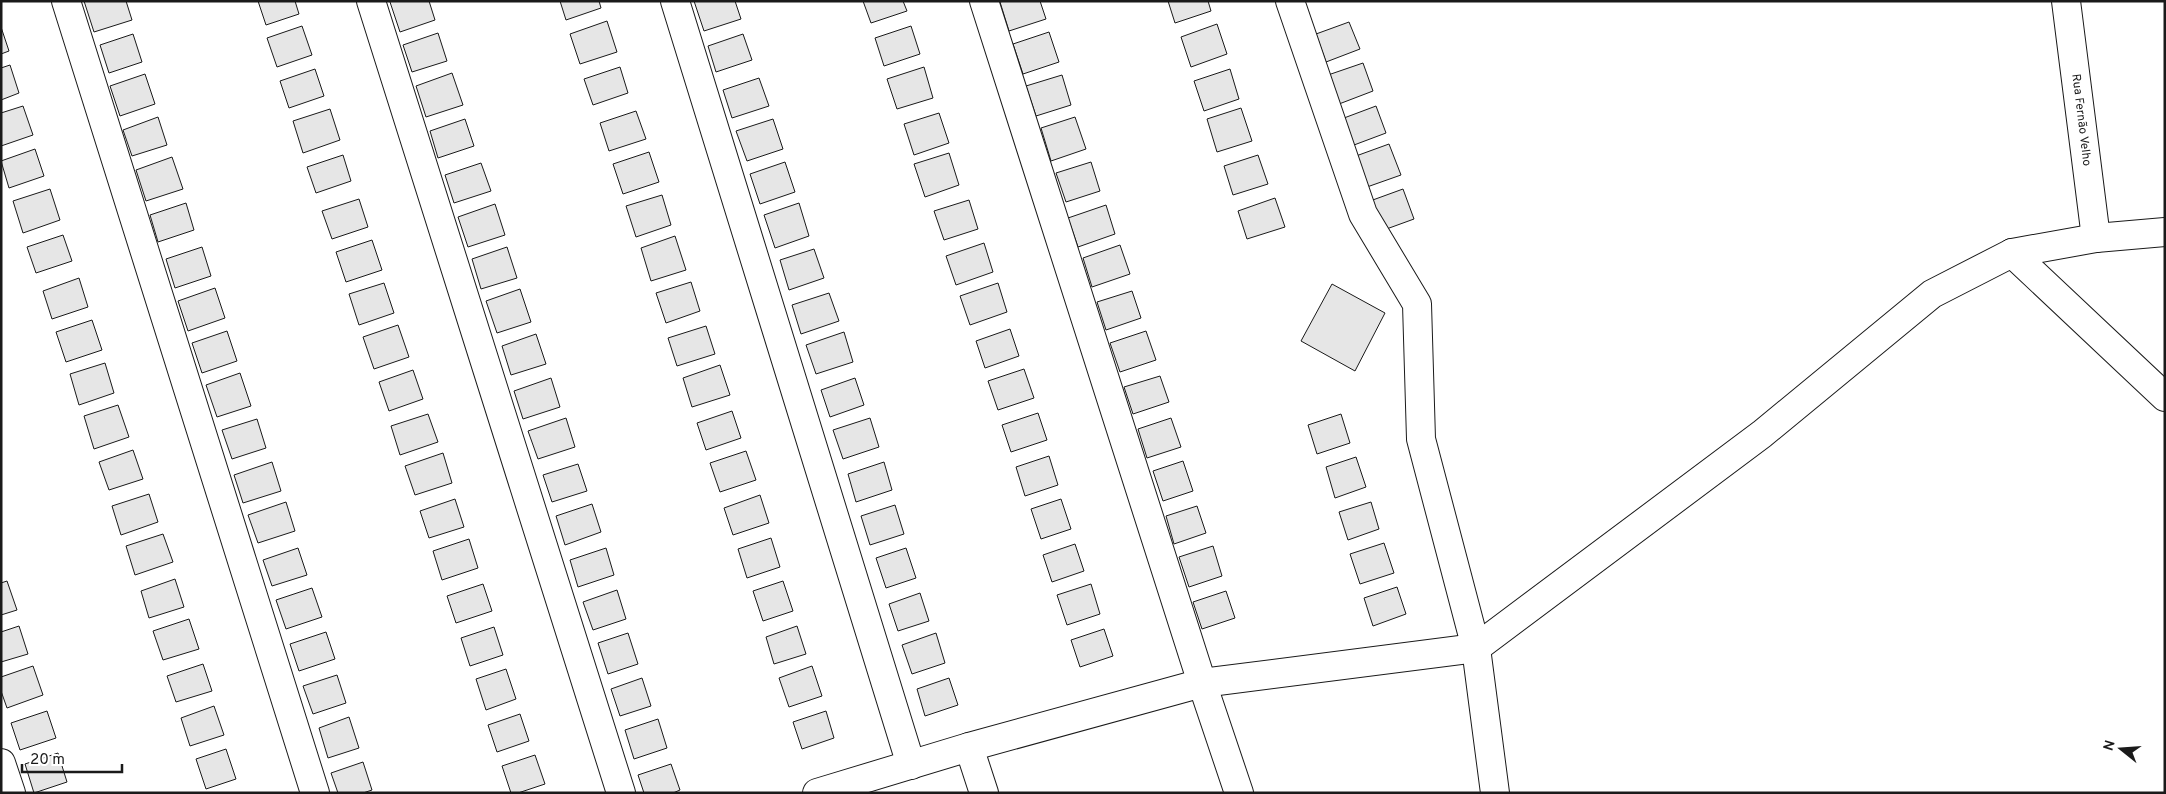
<svg xmlns="http://www.w3.org/2000/svg" width="2166" height="794" font-family="Overpass,sans-serif">
<rect width="100%" height="100%" fill="#fff"/>
<g fill="#e6e6e6" stroke="#1a1a1a">
<polygon points="84,1 126,1 132,20 94,32"/>
<polygon points="258,1 295,1 299,14 266,25"/>
<polygon points="393,1 429,1 435,20 400,32 390,2"/>
<polygon points="560,1 599,1 601,8 566,20"/>
<polygon points="694,1 735,1 741,19 704,31"/>
<polygon points="863,1 903,1 907,11 871,23"/>
<polygon points="1004,1 1040,1 1046,19 1009,31 1000,2"/>
<polygon points="1168,1 1208,1 1211,11 1175,23"/>
<polygon points="607,21 617,52 580,64 570,34"/>
<polygon points="1349,22 1360,49 1326,62 1316,34"/>
<polygon points="1217,24 1227,54 1191,67 1181,37"/>
<polygon points="302,26 312,55 277,67 267,38"/>
<polygon points="911,26 920,54 884,66 875,38"/>
<polygon points="1,27 9,51 1,54"/>
<polygon points="1049,32 1059,62 1023,74 1013,44"/>
<polygon points="438,33 447,61 412,72 403,45"/>
<polygon points="133,34 142,62 109,73 100,45"/>
<polygon points="743,34 752,60 716,72 708,46"/>
<polygon points="1363,63 1373,91 1339,104 1328,75"/>
<polygon points="10,65 19,93 1,100 1,68"/>
<polygon points="620,67 628,93 593,105 584,79"/>
<polygon points="924,67 933,98 897,109 887,79"/>
<polygon points="315,69 324,96 289,108 280,81"/>
<polygon points="1230,69 1239,99 1204,111 1194,81"/>
<polygon points="452,73 463,105 426,117 416,86"/>
<polygon points="145,74 155,104 120,116 110,86"/>
<polygon points="1062,75 1071,105 1036,116 1026,86"/>
<polygon points="759,78 769,106 732,118 723,90"/>
<polygon points="23,106 33,135 1,146 1,113"/>
<polygon points="1376,106 1386,133 1354,145 1344,118"/>
<polygon points="1241,108 1252,141 1217,152 1207,119"/>
<polygon points="330,109 340,140 303,153 293,121"/>
<polygon points="636,111 646,139 609,151 600,123"/>
<polygon points="939,113 949,143 914,155 904,124"/>
<polygon points="158,117 167,145 132,156 123,130"/>
<polygon points="1075,117 1086,149 1051,161 1041,128"/>
<polygon points="465,119 474,146 438,158 430,131"/>
<polygon points="773,119 783,149 747,161 736,131"/>
<polygon points="1389,144 1401,175 1367,187 1356,156"/>
<polygon points="35,149 44,176 9,188 1,161"/>
<polygon points="649,152 659,182 623,194 613,164"/>
<polygon points="949,153 959,185 925,197 914,164"/>
<polygon points="343,155 351,181 316,193 307,167"/>
<polygon points="1258,155 1268,184 1233,195 1224,166"/>
<polygon points="172,157 183,189 146,201 136,170"/>
<polygon points="785,162 795,192 760,204 750,174"/>
<polygon points="1091,162 1100,191 1066,202 1056,173"/>
<polygon points="481,163 491,191 454,203 445,175"/>
<polygon points="50,189 60,220 23,233 13,201"/>
<polygon points="1403,189 1414,219 1381,231 1370,201"/>
<polygon points="662,195 671,225 636,237 626,206"/>
<polygon points="1275,198 1285,227 1247,239 1238,211"/>
<polygon points="359,199 368,227 332,239 322,211"/>
<polygon points="969,200 978,229 944,240 934,211"/>
<polygon points="186,203 194,230 158,242 150,215"/>
<polygon points="799,203 809,236 775,248 764,215"/>
<polygon points="495,204 505,235 468,247 458,217"/>
<polygon points="1106,205 1115,234 1078,247 1068,218"/>
<polygon points="63,235 72,261 36,273 27,247"/>
<polygon points="675,236 686,270 651,281 641,248"/>
<polygon points="372,240 382,270 346,282 336,252"/>
<polygon points="984,243 993,272 956,285 946,256"/>
<polygon points="1120,245 1130,274 1092,287 1083,258"/>
<polygon points="202,247 211,276 175,288 166,259"/>
<polygon points="507,247 517,278 481,289 472,259"/>
<polygon points="814,249 824,278 789,290 780,260"/>
<polygon points="79,278 88,307 52,319 43,291"/>
<polygon points="691,282 700,311 666,323 656,293"/>
<polygon points="384,283 394,313 359,325 349,294"/>
<polygon points="998,283 1007,312 970,325 960,296"/>
<polygon points="1332,284 1385,313 1355,371 1301,341"/>
<polygon points="215,288 225,318 188,331 178,301"/>
<polygon points="520,289 531,322 497,333 486,301"/>
<polygon points="1132,291 1141,318 1106,330 1097,302"/>
<polygon points="829,293 839,321 801,334 792,305"/>
<polygon points="92,320 102,350 66,362 56,332"/>
<polygon points="398,325 409,357 374,369 363,337"/>
<polygon points="706,326 715,354 677,366 668,338"/>
<polygon points="1010,329 1019,356 985,368 976,341"/>
<polygon points="227,331 237,361 202,373 192,343"/>
<polygon points="1146,331 1156,360 1120,372 1110,343"/>
<polygon points="844,332 853,362 816,374 806,345"/>
<polygon points="536,334 546,364 511,375 502,346"/>
<polygon points="105,363 114,393 79,405 70,374"/>
<polygon points="720,365 730,395 692,407 683,378"/>
<polygon points="1024,369 1034,398 998,410 988,381"/>
<polygon points="413,370 423,399 389,411 379,382"/>
<polygon points="240,373 251,406 217,417 206,385"/>
<polygon points="1160,376 1169,402 1133,414 1124,387"/>
<polygon points="551,378 560,407 523,419 514,391"/>
<polygon points="855,378 864,405 830,417 821,390"/>
<polygon points="118,405 129,437 94,449 84,416"/>
<polygon points="732,411 741,438 706,450 697,423"/>
<polygon points="1038,413 1047,440 1011,452 1002,425"/>
<polygon points="428,414 438,442 400,455 391,426"/>
<polygon points="1341,414 1350,443 1317,454 1308,425"/>
<polygon points="566,418 575,447 538,459 528,431"/>
<polygon points="870,418 879,447 843,459 833,430"/>
<polygon points="1171,418 1181,447 1147,458 1138,429"/>
<polygon points="257,419 266,448 232,459 222,430"/>
<polygon points="133,450 143,479 109,490 99,462"/>
<polygon points="746,451 756,480 720,492 710,463"/>
<polygon points="443,453 452,483 415,495 405,466"/>
<polygon points="1049,456 1058,485 1025,496 1016,467"/>
<polygon points="1356,457 1366,487 1335,498 1326,467"/>
<polygon points="1183,461 1193,491 1163,501 1153,471"/>
<polygon points="272,462 281,491 243,503 234,475"/>
<polygon points="884,462 892,490 856,502 848,474"/>
<polygon points="578,464 587,491 552,502 543,475"/>
<polygon points="149,494 158,522 121,535 112,506"/>
<polygon points="760,495 769,523 733,535 724,508"/>
<polygon points="455,499 464,527 429,538 420,511"/>
<polygon points="1061,499 1071,529 1041,539 1031,509"/>
<polygon points="286,502 295,531 258,543 248,515"/>
<polygon points="1371,502 1379,529 1348,540 1339,512"/>
<polygon points="592,504 601,532 565,545 556,516"/>
<polygon points="895,505 904,534 870,545 861,516"/>
<polygon points="1197,506 1206,533 1174,544 1166,516"/>
<polygon points="163,534 173,562 135,575 126,546"/>
<polygon points="771,538 780,567 747,578 738,549"/>
<polygon points="469,539 478,568 442,580 433,551"/>
<polygon points="1384,543 1394,573 1360,584 1350,554"/>
<polygon points="1075,544 1084,571 1052,582 1043,555"/>
<polygon points="1213,546 1222,576 1189,587 1179,557"/>
<polygon points="298,548 307,575 272,586 263,560"/>
<polygon points="606,548 614,575 578,587 570,560"/>
<polygon points="906,548 916,578 886,588 876,558"/>
<polygon points="175,579 184,607 149,618 141,591"/>
<polygon points="7,581 17,610 1,615 1,583"/>
<polygon points="783,581 793,611 763,621 753,591"/>
<polygon points="483,584 492,611 456,623 447,596"/>
<polygon points="1091,584 1100,614 1067,625 1057,595"/>
<polygon points="1397,587 1406,614 1373,626 1364,598"/>
<polygon points="312,588 322,617 286,629 276,600"/>
<polygon points="617,590 626,619 593,630 583,602"/>
<polygon points="1226,591 1235,618 1202,629 1193,602"/>
<polygon points="920,593 929,621 898,631 889,604"/>
<polygon points="189,619 199,649 163,660 153,631"/>
<polygon points="19,626 28,654 1,662 1,632"/>
<polygon points="797,626 806,654 774,664 766,637"/>
<polygon points="494,627 503,655 470,666 461,638"/>
<polygon points="1104,629 1113,656 1080,667 1071,640"/>
<polygon points="326,632 335,659 299,671 290,644"/>
<polygon points="628,633 638,664 608,674 598,643"/>
<polygon points="936,633 945,663 912,674 902,645"/>
<polygon points="203,664 212,691 176,702 167,676"/>
<polygon points="33,666 43,695 7,708 1,691 1,677"/>
<polygon points="812,666 822,696 789,707 779,678"/>
<polygon points="506,669 516,699 486,710 476,679"/>
<polygon points="337,675 346,703 313,714 303,686"/>
<polygon points="642,678 651,706 620,716 611,689"/>
<polygon points="949,678 958,705 925,716 917,689"/>
<polygon points="214,706 224,735 190,746 181,718"/>
<polygon points="47,711 56,738 20,750 11,723"/>
<polygon points="826,711 834,738 802,749 793,722"/>
<polygon points="520,714 529,741 497,752 488,725"/>
<polygon points="349,717 359,748 328,758 319,728"/>
<polygon points="658,719 667,748 634,759 625,730"/>
<polygon points="226,749 236,779 206,789 196,759"/>
<polygon points="58,753 67,782 34,793 25,764"/>
<polygon points="535,755 545,784 518,793 511,793 502,766"/>
<polygon points="363,762 372,790 363,793 338,793 331,773"/>
<polygon points="671,764 680,790 673,793 644,793 638,775"/>
</g>
<g fill="none" stroke-linecap="round" stroke-linejoin="round">
<defs>
<g id="minor">
<polyline points="66,1 315,793"/>
<polyline points="371,1 621,793"/>
<polyline points="675,1 911,765"/>
<polyline points="984,1 1202,683 1239,793"/>
<polyline points="1290,1 1363,214 1417,304 1421,439 1476,648 1495,793"/>
<polyline points="2066,1 2096,238"/>
<polyline points="2012,253 2165,397"/>
<polyline points="969,747 984,793"/>
<polyline points="1,763 11,793"/>
<polyline points="817,793 969,747 1202,683 1476,648 1762,434 1932,294 2012,253 2096,238 2165,232"/>
</g>
</defs>
<use href="#minor" stroke="#1a1a1a" stroke-width="30"/>
<use href="#minor" stroke="#fff" stroke-width="28"/>
</g>
<g text-anchor="middle" dominant-baseline="central" stroke-width="4" stroke-linejoin="round" paint-order="stroke">
<g font-size="12" fill="#1a1a1a" stroke="#fff">
<text transform="translate(2081 120) rotate(83)">Rua Fernão Velho</text>
</g>
</g>
<rect width="2166" height="794" fill="none" stroke="#1a1a1a" stroke-width="5"/>
<g transform="translate(2121 749) rotate(287)" stroke="#ffffff" stroke-width="4" paint-order="stroke">
<path d="M0-4L9 19L0 12L-9 19Z" fill="#1a1a1a"/>
<text y="-8" font-size="14" font-weight="bold" text-anchor="middle" fill="#1a1a1a">N</text>
</g>
<path d="M22 764v8h100v-8" fill="none" stroke="#1a1a1a" stroke-width="2.5"/>
<text x="30" y="764" font-size="15" fill="#1a1a1a" stroke="#ffffff" stroke-width="4" paint-order="stroke">20 m</text>
</svg>
